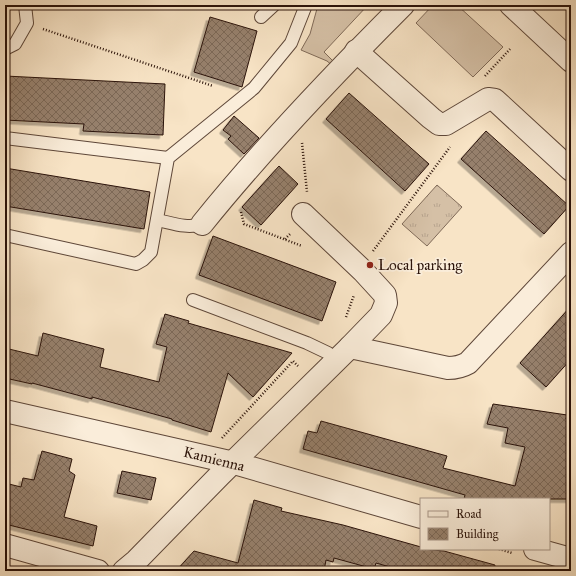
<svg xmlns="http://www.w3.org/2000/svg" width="576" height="576" font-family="'IM FELL Great Primer',serif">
<defs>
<pattern id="park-tufts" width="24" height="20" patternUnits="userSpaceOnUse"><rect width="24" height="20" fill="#d5c0a6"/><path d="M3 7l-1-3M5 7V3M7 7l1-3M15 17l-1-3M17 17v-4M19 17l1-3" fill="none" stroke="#b7a48e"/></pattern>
<pattern id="building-cross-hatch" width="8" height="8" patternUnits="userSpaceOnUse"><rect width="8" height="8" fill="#96806c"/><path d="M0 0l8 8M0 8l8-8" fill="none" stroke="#7b6857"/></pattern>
<filter id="shadow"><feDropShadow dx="-3.5" dy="3.5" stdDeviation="0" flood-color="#0004"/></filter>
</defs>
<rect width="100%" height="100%" fill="#f8e4c6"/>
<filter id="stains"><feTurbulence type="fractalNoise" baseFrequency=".005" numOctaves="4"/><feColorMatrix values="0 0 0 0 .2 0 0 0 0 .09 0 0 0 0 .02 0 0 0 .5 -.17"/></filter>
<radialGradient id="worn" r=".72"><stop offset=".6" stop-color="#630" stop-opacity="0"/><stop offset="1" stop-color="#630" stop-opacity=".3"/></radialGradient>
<g fill="#d5c0a6" stroke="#806a58">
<polygon points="318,5 368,5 324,52 334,62 333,66 327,61 301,50 310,34"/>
<polygon points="433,5 457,5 503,47 473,77 416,23"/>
</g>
<polygon fill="url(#park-tufts)" stroke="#806a58" points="437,185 462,207 427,246 402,224"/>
<g fill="url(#building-cross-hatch)" stroke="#2b130a" filter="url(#shadow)">
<polygon points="210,17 257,31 242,87 194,72"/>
<polygon points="5,76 165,84 163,135 83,131 84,124 5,120"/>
<polygon points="349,93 429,164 405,191 326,119"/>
<polygon points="234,116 259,138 244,154 228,139 231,136 223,130"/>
<polygon points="486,131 569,206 544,234 461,159"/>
<polygon points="279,166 298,184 261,225 242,207"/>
<polygon points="5,168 150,192 144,229 5,206"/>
<polygon points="213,236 336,282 322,321 199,275"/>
<polygon points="571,306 571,359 546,387 520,363"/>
<polygon points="165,314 189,321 188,323 292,353 253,397 228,373 211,432 172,420 172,419 92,397 92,399 32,383 32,384 5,378 5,363 9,349 38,356 43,333 104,349 100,367 159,382 167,347 156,344"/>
<polygon points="493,404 567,415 566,419 571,420 571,499 464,499 465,495 303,449 308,431 317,433 321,421 447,456 443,468 515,486 525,447 505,443 508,428 487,424"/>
<polygon points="42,451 72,459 69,471 75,475 64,517 97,526 93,546 5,524 5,498 9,484 21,487 23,478 34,480"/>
<polygon points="122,471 156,478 151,500 117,493"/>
<polygon points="254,500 282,508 281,511 343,525 421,547 421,549 444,551 495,565 494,571 404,571 376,563 374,569 334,558 333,562 326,560 324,571 176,571 194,551 238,563"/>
</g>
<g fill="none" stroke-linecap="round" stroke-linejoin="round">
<defs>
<g id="service">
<polyline points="261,17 274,5"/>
<polyline points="5,49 15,44 27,23 25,5"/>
<polyline points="5,138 168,158"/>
<path d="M157,220C172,223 187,229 202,224"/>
<polyline points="5,235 136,264 143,260 151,252 168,158 248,93 254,88 291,43 306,5"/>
<polyline points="193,300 307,343 328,353 336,361"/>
</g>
<g id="minor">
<polyline points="356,51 431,118 439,124 446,124 488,99 495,100 571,170"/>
<polyline points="303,214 363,271 385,295 386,303 381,315 350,347"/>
<path d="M202,224C264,147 333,75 403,5"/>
<polyline points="5,411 234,463 421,517"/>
<polyline points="5,545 98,571"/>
<polyline points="535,549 571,559"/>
<path d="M124,571L136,561L220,475L350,347L448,368C456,368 461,367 468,363L571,253"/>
</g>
<polyline id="tertiary" points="511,5 571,61"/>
</defs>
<use href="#service" stroke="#5e4739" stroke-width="14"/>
<use href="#minor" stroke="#5e4739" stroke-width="24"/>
<use href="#tertiary" stroke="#5e4739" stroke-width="24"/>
<g stroke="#2b130a" stroke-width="2.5" stroke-dasharray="1 2" stroke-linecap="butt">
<polyline points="43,29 213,86"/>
<polyline points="485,76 510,49"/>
<polyline points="302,143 307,192"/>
<polyline points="241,212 244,224 302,246"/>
<polyline points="285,239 291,233"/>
<polyline points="373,251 450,147"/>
<polyline points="346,317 354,295"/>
<polyline points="222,438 293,361 298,366"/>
<polyline points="499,549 512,553"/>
<polyline points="162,568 173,571"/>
</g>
<use href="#service" stroke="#faedda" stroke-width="12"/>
<use href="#minor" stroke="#faedda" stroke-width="22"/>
<use href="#tertiary" stroke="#faedda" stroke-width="22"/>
</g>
<circle fill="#8f2418" stroke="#faedda" stroke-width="1.5" cx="370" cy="265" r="4"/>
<g text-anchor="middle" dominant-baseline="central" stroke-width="3.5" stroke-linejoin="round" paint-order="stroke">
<g font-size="15" fill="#2b130a" stroke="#faedda" text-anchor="start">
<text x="378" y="265">Local parking</text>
</g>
<g font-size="15" fill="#2b130a" stroke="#faedda">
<text transform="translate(214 459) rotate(14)">Kamienna</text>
</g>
</g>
<rect width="576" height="576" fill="none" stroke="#f8e4c6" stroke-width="20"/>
<rect x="6" y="6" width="564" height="564" fill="none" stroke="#2b130a" stroke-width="2"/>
<rect x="10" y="10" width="556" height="556" fill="none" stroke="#2b130a"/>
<rect x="420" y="498" width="130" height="52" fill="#faedda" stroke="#a79687"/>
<rect x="428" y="511" width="20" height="6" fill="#faedda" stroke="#a79687"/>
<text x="456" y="518" font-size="12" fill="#2b130a">Road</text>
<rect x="428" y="528" width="20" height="12" fill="url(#building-cross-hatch)" stroke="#a79687"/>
<text x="456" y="538" font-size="12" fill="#2b130a">Building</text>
<rect width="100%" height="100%" filter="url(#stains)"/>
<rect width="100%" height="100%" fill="url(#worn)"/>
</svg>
